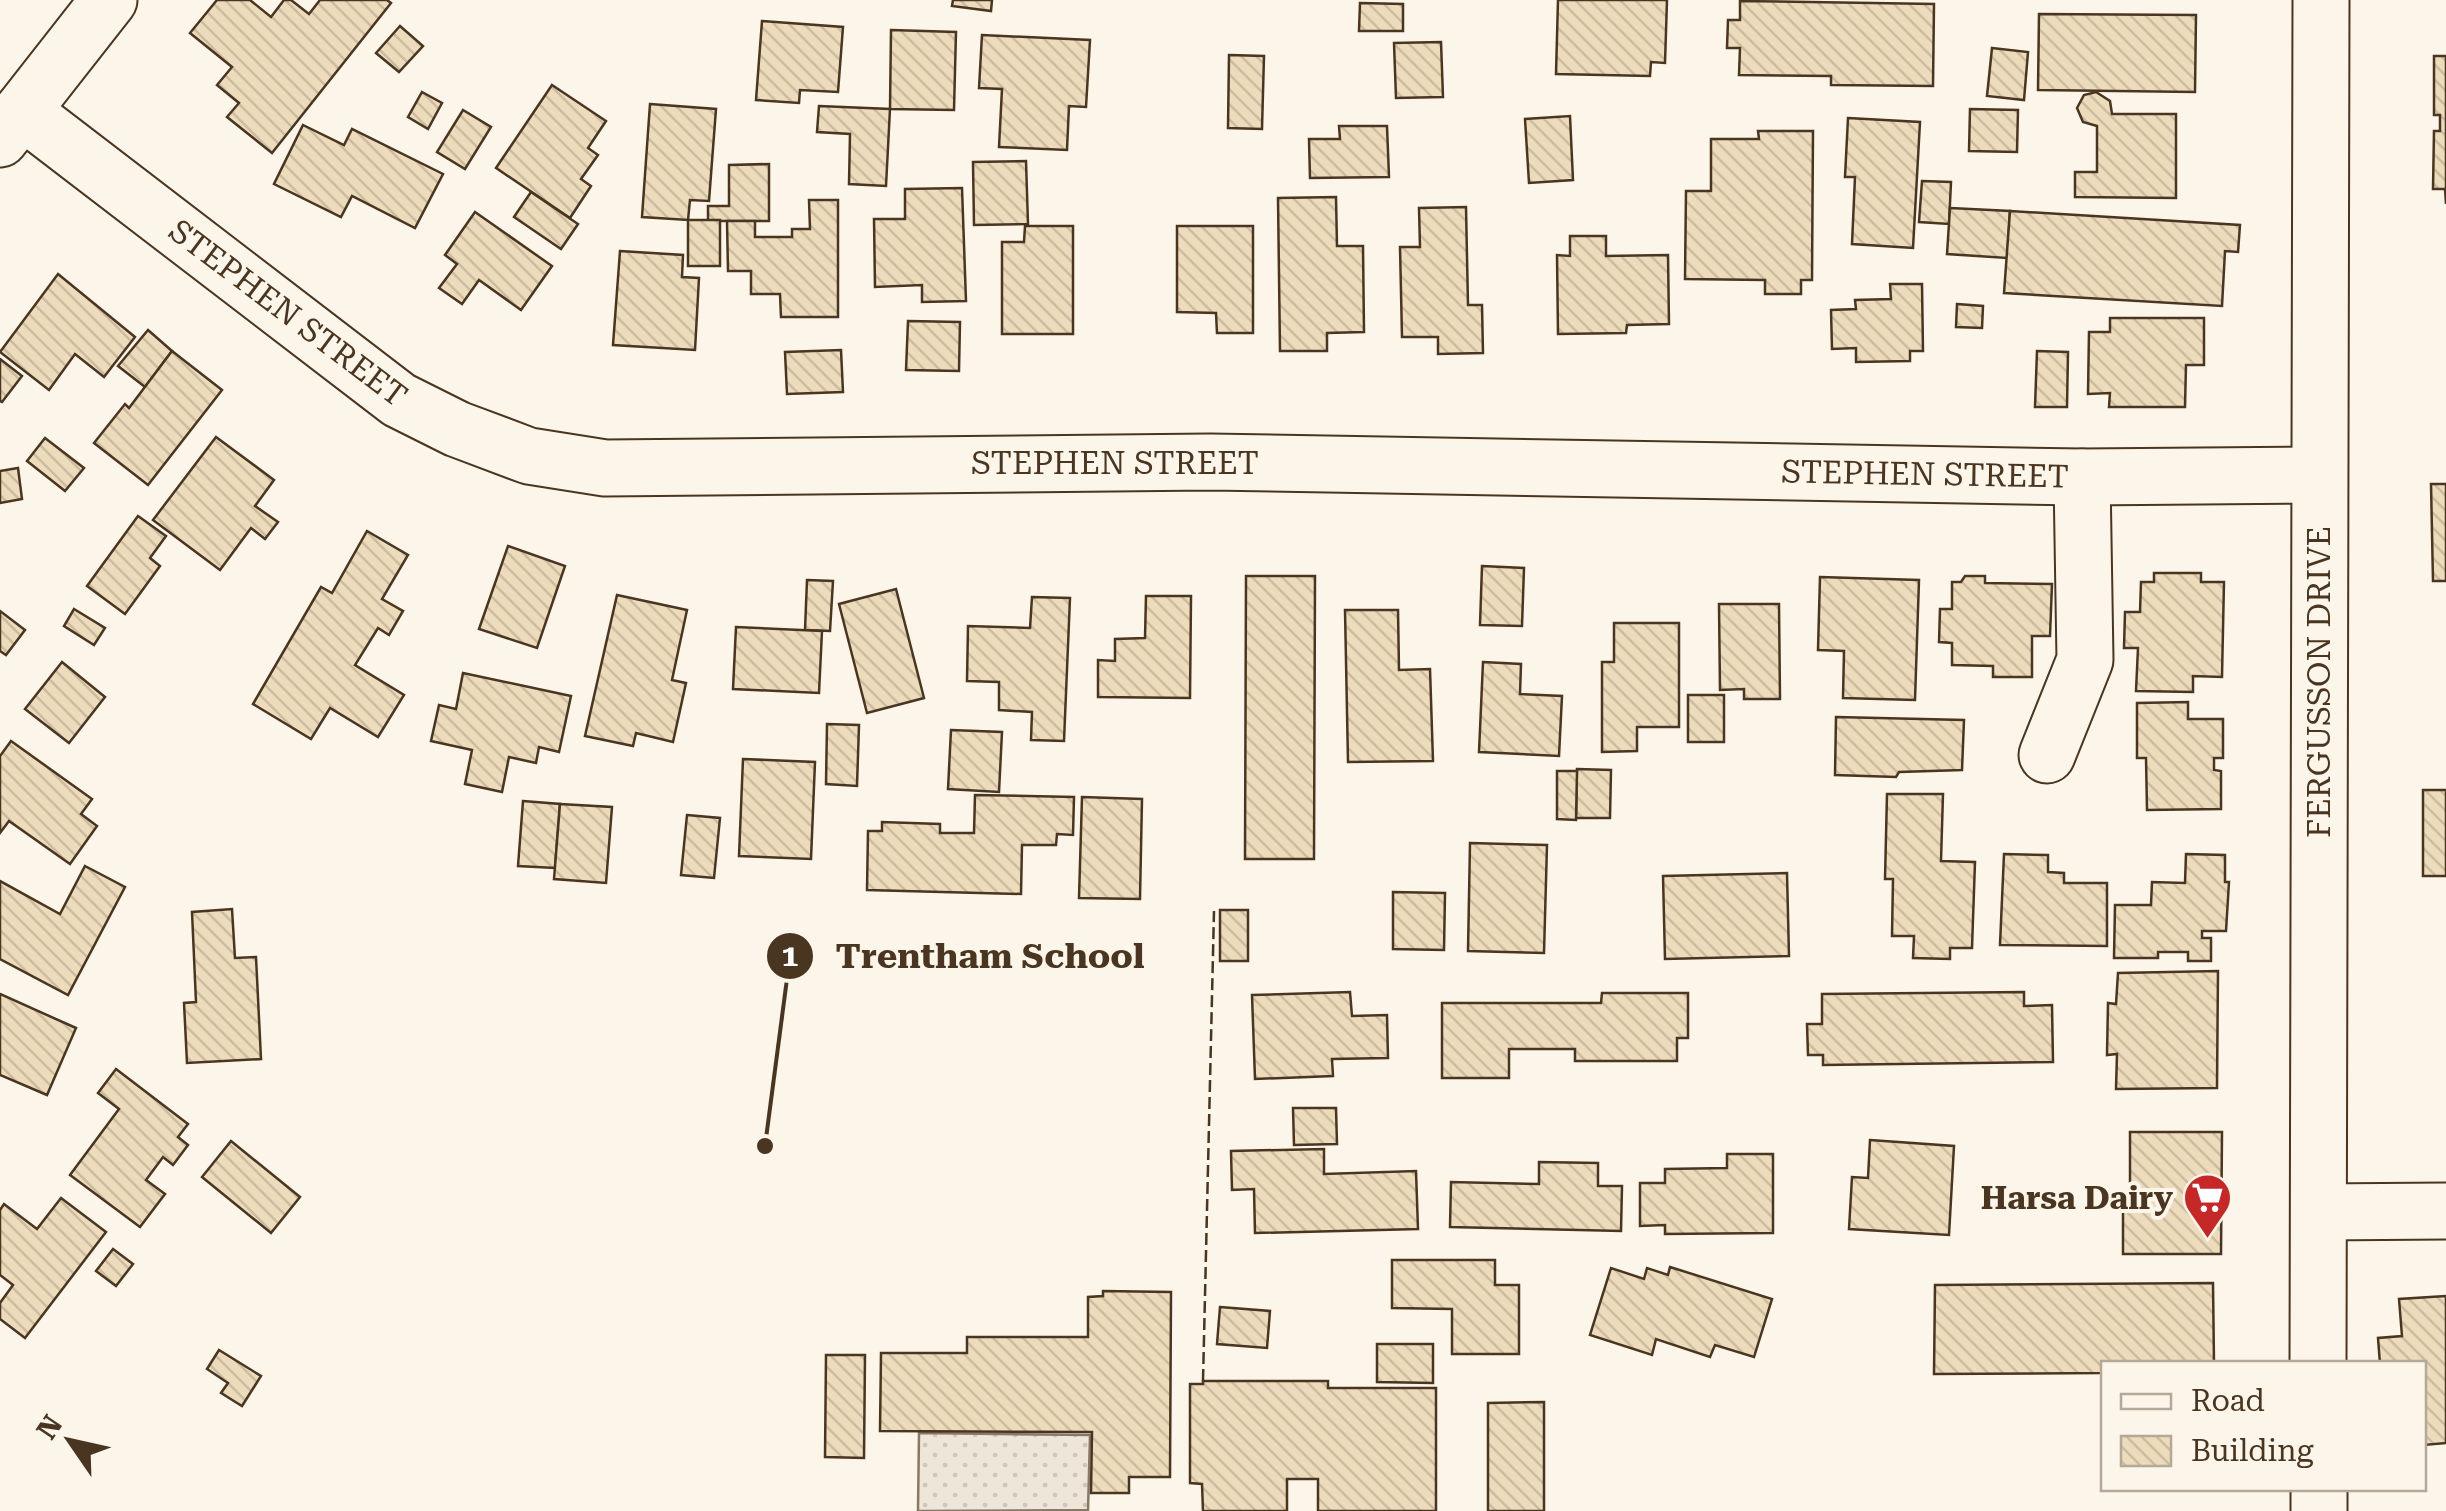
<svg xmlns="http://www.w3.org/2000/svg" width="2446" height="1511" font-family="'Roboto Serif',serif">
<defs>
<pattern id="grass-dots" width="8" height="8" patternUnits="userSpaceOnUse" patternTransform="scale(2.5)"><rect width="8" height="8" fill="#ede6d9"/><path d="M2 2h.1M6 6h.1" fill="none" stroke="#cdc6ba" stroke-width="1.8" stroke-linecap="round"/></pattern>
<pattern id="building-back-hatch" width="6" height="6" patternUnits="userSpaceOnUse" patternTransform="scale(2.5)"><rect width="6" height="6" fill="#ecdcbc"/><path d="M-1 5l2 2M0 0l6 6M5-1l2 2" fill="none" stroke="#ccbda1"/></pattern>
</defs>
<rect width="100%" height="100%" fill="#fbf6e9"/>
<polygon fill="url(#grass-dots)" stroke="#887966" stroke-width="2.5" points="919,1433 1090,1435 1088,1510 918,1511"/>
<g fill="url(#building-back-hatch)" stroke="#4a3520" stroke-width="2.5">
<polygon points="217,0 250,0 271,17 284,0 291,0 309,14 320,0 387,0 391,3 272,153 227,117 239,103 217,85 232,67 190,33"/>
<polygon points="953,0 992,0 991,11 952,6"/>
<polygon points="1558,0 1667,0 1665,63 1651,62 1650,76 1556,74"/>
<polygon points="1740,1 1934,4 1933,86 1831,85 1831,76 1739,75 1740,48 1727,48 1728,20 1740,20"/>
<polygon points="1360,3 1403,4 1403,31 1359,31"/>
<polygon points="2039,14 2196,15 2195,92 2038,90"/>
<polygon points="762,21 843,27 838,92 800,90 799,103 756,100"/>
<polygon points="400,26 423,46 399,72 376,53"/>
<polygon points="891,30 956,32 954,110 890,109"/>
<polygon points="982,35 1090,40 1086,107 1069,106 1067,150 999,147 1002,89 979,88"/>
<polygon points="1441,42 1443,97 1396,98 1394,43"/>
<polygon points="1992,48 2028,52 2024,100 1987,96"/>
<polygon points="1229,55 1264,56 1262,129 1228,128"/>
<polygon points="2434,56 2446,56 2446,204 2445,189 2433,189 2434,131 2440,131 2440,115 2434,115"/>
<polygon points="552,85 606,121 588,148 598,155 581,179 591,186 570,218 496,168"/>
<polygon points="422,92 442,103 428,129 408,117"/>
<polygon points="2096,92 2110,101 2112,114 2176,114 2176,198 2075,197 2075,172 2097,172 2097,126 2083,122 2077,108 2084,95"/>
<polygon points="650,104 716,109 709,201 690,200 688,220 642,217"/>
<polygon points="819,106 890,109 886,186 849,184 850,134 817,132"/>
<polygon points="1970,109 2018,110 2017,152 1969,151"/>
<polygon points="463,110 491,127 465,169 437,152"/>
<polygon points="1570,116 1573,180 1529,183 1525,119"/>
<polygon points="1848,118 1920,122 1913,248 1852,244 1855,177 1845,177"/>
<polygon points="303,125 344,145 352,129 443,174 415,228 352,196 341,217 274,184"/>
<polygon points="1339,126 1387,126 1389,177 1310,178 1309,139 1340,139"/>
<polygon points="1758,131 1813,131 1812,280 1801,280 1801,294 1765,294 1765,280 1685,279 1686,191 1711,191 1711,139 1759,139"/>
<polygon points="1026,161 1028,224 974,225 973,162"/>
<polygon points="769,164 769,221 708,221 708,206 729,206 729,165"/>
<polygon points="1922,181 1951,182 1949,224 1919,222"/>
<polygon points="962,188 966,301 922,302 922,285 875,287 874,219 905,219 905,189"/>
<polygon points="531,192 578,224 561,249 514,217"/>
<polygon points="1336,197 1337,246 1363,246 1364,332 1327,333 1327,351 1280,351 1278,198"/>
<polygon points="809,200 838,200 838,317 781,317 780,294 751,294 751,271 728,271 727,221 755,221 755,237 792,237 792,229 810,229"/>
<polygon points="1466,207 1468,305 1482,305 1483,353 1438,354 1438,337 1402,337 1400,247 1420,247 1419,208"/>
<polygon points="1950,208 2010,211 2007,258 1947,254"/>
<polygon points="2010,211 2240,225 2238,252 2225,251 2222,306 2004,293"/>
<polygon points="475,212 552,266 521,310 479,280 462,304 439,288 457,264 445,255"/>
<rect x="688" y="220" width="32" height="46"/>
<polygon points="1025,226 1073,226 1073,334 1002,334 1002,242 1024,242"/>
<polygon points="1177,226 1253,226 1253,333 1217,333 1216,313 1177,312"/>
<polygon points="1570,236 1606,236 1606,256 1668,255 1669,324 1627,325 1626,333 1558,334 1557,255 1570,256"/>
<polygon points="620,251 683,255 682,277 699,278 695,350 613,345"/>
<polygon points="58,274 135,337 104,377 75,354 49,390 0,352"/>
<polygon points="1890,284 1922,284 1923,351 1910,351 1910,361 1856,362 1856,348 1832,349 1831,310 1856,309 1855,300 1891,299"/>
<polygon points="1957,304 1983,306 1982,328 1956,327"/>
<polygon points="2110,318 2204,318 2204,365 2186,365 2185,407 2109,407 2110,393 2088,394 2089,332 2110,332"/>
<polygon points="908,321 960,322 959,371 906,370"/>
<polygon points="148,330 172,351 145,387 118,366"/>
<polygon points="841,350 843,392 787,394 785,352"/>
<polygon points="172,351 222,390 148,485 94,443 125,404 129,408"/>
<polygon points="2037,351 2068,352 2067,407 2035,407"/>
<polygon points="0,359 22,376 2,402 0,401"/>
<polygon points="216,437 274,480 255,506 278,522 265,539 251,528 220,570 153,520"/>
<polygon points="45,438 84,468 65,491 27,461"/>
<polygon points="18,468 22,499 0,503 0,471"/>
<polygon points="2431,484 2446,484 2446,581 2433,581"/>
<polygon points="138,516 166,536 150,558 160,566 125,614 87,586"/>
<polygon points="367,531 408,555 382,599 403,611 389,635 378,628 355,665 404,695 378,737 330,708 311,739 253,704 321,587 332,593"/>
<polygon points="508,546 565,566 537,648 479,629"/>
<polygon points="1482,566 1524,568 1522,626 1480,625"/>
<polygon points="2154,573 2201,573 2201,582 2224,582 2222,677 2193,676 2193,692 2136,691 2138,648 2124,648 2125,612 2140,612 2141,582 2154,582"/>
<polygon points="1246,576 1315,576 1314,859 1245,859"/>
<polygon points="1965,576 1985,576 1985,583 2052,584 2050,636 2032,636 2032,677 1993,677 1993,666 1952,665 1952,643 1939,642 1940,609 1952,609 1952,582 1961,582"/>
<polygon points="1820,577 1919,580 1915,700 1843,698 1844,651 1818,650"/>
<polygon points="807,580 833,581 830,631 805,630"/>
<polygon points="896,589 924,698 867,713 839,604"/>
<polygon points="617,595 687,610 672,680 686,683 673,742 636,733 633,746 585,736"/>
<polygon points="1146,596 1191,596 1190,698 1098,697 1098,660 1115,661 1115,639 1145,638"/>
<polygon points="1032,597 1070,598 1064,741 1031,740 1032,712 999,710 999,682 967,681 968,626 1030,628"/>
<polygon points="1719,604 1779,604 1780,699 1744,699 1744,689 1720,690"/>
<polygon points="74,609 105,628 94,645 64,626"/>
<polygon points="1345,610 1398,610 1399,670 1430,669 1433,761 1348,762"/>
<polygon points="0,611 25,630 6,655 0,651"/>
<polygon points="1614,623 1679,623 1679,727 1637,727 1637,751 1602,752 1602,662 1614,662"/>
<polygon points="736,627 822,631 819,693 733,689"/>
<polygon points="62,662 105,697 69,743 25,709"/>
<polygon points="1483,662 1521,664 1520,694 1562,696 1559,756 1479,752"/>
<polygon points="463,673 571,696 559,752 539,747 536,763 509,757 502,792 465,784 472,750 431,741 439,705 456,709"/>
<rect x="1688" y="695" width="36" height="47"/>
<polygon points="2188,702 2188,719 2223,719 2223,758 2214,758 2214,770 2221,771 2221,809 2147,810 2146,758 2137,758 2137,703"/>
<polygon points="1836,717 1964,720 1962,770 1899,772 1896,777 1835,775"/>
<polygon points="827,724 859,725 857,786 826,784"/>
<polygon points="951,730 1002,732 999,792 948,789"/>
<polygon points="11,741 92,799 81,814 97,826 70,864 9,821 0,833 0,756"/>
<polygon points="743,759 815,762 811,859 739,856"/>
<polygon points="1577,769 1611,770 1610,818 1576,818"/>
<polygon points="1557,771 1577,771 1576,820 1557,819"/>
<rect x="2423" y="790" width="23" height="86"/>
<polygon points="1887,794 1943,794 1941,861 1975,862 1972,948 1950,948 1950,959 1913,958 1914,936 1892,936 1893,879 1885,879"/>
<polygon points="975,795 1074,797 1073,835 1057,834 1056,845 1022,845 1021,894 867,890 868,831 882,831 882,822 940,824 940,833 974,833"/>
<polygon points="1082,797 1142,799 1140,899 1079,898"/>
<polygon points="523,801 560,804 555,868 518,866"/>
<polygon points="560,804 612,807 606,883 554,879"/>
<polygon points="687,815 720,818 714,878 681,875"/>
<polygon points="1470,843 1547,845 1544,953 1468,951"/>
<polygon points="2004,854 2048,855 2048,872 2064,873 2064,883 2107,883 2107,946 2000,945"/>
<polygon points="2186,854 2225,855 2225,882 2229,882 2226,931 2202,931 2202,938 2211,938 2211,961 2188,961 2188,952 2158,952 2158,958 2114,958 2115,905 2151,905 2152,882 2185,883"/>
<polygon points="85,866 125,887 68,995 0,959 0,881 60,914"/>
<polygon points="1787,873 1789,956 1665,959 1663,876"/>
<polygon points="1393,892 1445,893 1444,950 1393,949"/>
<polygon points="232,909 235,958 256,957 261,1059 187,1063 184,1003 196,1002 192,912"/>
<rect x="1220" y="910" width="28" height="51"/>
<polygon points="2218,971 2217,1088 2116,1089 2117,1054 2107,1055 2108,1003 2116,1004 2118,973"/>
<polygon points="1350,992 1352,1016 1387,1015 1388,1058 1332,1059 1333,1076 1255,1079 1252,995"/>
<polygon points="2024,992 2024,1006 2052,1005 2053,1062 1823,1065 1823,1055 1808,1055 1807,1024 1822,1024 1822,994"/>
<polygon points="1602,993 1688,993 1688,1038 1677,1038 1677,1061 1575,1061 1575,1049 1509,1049 1509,1078 1442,1078 1442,1003 1601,1003"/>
<polygon points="0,994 76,1028 47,1095 0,1075"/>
<polygon points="116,1069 188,1124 178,1137 188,1145 173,1165 163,1157 146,1180 165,1194 140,1227 70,1175 119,1109 98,1093"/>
<polygon points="1293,1108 1336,1108 1337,1144 1294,1145"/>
<polygon points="2130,1132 2222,1132 2221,1254 2123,1254 2123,1192 2130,1192"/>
<polygon points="1870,1140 1954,1146 1949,1235 1849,1229 1852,1177 1868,1178"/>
<polygon points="231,1141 300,1197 271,1233 202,1177"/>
<polygon points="1324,1149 1324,1174 1416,1171 1418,1229 1255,1233 1254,1189 1232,1190 1231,1151"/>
<polygon points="1727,1154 1773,1154 1773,1233 1665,1234 1665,1225 1640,1226 1640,1183 1665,1183 1665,1169 1727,1168"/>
<polygon points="1539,1162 1598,1163 1598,1186 1622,1186 1621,1231 1450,1227 1451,1182 1539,1184"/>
<polygon points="61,1198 106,1232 25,1338 0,1319 0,1303 13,1285 0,1275 0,1210 4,1204 37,1229"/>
<polygon points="113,1249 133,1264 116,1286 96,1271"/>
<polygon points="1392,1260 1495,1260 1495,1285 1519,1285 1519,1354 1452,1354 1452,1309 1392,1308"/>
<polygon points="1670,1267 1772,1299 1754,1357 1715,1345 1710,1357 1656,1339 1652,1355 1590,1335 1611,1268 1644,1279 1647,1268 1668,1275"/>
<polygon points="2213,1283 2214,1364 2104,1364 2104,1373 1934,1374 1935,1285"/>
<polygon points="1103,1291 1171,1292 1170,1477 1129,1477 1129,1493 1091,1493 1092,1432 880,1431 881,1353 967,1353 967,1337 1088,1337 1088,1297 1103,1296"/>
<polygon points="2446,1296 2446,1443 2424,1445 2424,1364 2380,1364 2378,1338 2402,1336 2399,1299"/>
<polygon points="1220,1307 1270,1311 1267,1348 1217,1344"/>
<polygon points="1377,1344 1433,1344 1433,1383 1377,1382"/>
<polygon points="219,1350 261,1376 242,1406 221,1393 228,1383 207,1369"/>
<polygon points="826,1355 865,1355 864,1458 825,1457"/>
<polygon points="1203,1381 1328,1381 1328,1388 1436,1388 1436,1511 1318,1511 1318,1479 1287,1479 1287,1511 1203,1511 1202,1484 1190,1483 1190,1384 1203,1384"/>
<polygon points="1544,1402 1544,1511 1488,1511 1488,1403"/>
</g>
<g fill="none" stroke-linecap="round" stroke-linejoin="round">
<defs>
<g id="minor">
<polyline points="22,111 399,400 457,429 529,456 605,468 1210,462 2082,477 2319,475"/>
<polyline points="0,139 109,0"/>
<polyline points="2047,755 2085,660 2082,477"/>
<polyline points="2319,1212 2446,1211"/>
</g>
<g id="major">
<polyline points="2318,1364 2321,0"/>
<polyline points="2319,1488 2319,1511"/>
</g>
</defs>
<use href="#minor" stroke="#4a3520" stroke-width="59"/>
<use href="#major" stroke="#4a3520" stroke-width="59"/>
<use href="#minor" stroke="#fbf6e9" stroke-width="55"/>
<use href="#major" stroke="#fbf6e9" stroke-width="55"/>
<polyline stroke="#4a3520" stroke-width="2.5" stroke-dasharray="12 5" stroke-linecap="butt" points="1203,1381 1214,911"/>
</g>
<defs>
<symbol id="supermarket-pin" viewBox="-11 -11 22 30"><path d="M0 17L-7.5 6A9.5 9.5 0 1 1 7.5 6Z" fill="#c62828" stroke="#fbf6e9"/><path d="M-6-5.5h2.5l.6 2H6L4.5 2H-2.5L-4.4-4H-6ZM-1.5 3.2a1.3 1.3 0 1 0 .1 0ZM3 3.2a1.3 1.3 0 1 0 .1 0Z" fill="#fff"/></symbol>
</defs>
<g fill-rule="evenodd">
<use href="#supermarket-pin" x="2180" y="1170" width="55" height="75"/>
</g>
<g text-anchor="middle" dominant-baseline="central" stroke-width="8" stroke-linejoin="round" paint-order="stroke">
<g font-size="32" fill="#4a3520" stroke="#fbf6e9">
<text transform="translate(288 313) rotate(37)">STEPHEN STREET</text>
<text x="1115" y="463">STEPHEN STREET</text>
<text transform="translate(1925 474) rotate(1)">STEPHEN STREET</text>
<text transform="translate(2319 682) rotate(-90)">FERGUSSON DRIVE</text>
</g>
<g font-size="32" font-weight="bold" fill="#4a3520" stroke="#fbf6e9" text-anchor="end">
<text x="2173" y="1198">Harsa Dairy</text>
</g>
</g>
<path fill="none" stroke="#4a3520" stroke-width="4" d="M765 1146L790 956"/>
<g fill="#4a3520" stroke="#fbf6e9" stroke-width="4">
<circle cx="765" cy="1146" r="10"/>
<circle cx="790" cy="956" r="25"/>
</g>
<g font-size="30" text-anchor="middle" font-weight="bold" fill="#fff">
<text x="790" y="966">1</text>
</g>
<g font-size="35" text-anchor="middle" font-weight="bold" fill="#4a3520" stroke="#fbf6e9" stroke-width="8" stroke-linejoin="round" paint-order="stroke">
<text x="990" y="968">Trentham School</text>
</g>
<rect x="2101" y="1361" width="325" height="130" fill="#fbf6e9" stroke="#b4a999" stroke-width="2.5"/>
<rect x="2121" y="1394" width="50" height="15" fill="#fbf6e9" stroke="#b4a999" stroke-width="2.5"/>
<text x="2191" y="1411" font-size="30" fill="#4a3520">Road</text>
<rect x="2121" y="1436" width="50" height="30" fill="url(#building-back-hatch)" stroke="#b4a999" stroke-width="2.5"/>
<text x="2191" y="1461" font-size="30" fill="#4a3520">Building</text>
<g transform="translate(70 1441) rotate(304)" stroke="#fbf6e9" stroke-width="8" paint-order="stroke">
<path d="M0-8L18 38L0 25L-18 38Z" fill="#4a3520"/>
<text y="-15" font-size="28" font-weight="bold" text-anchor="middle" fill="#4a3520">N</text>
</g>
</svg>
